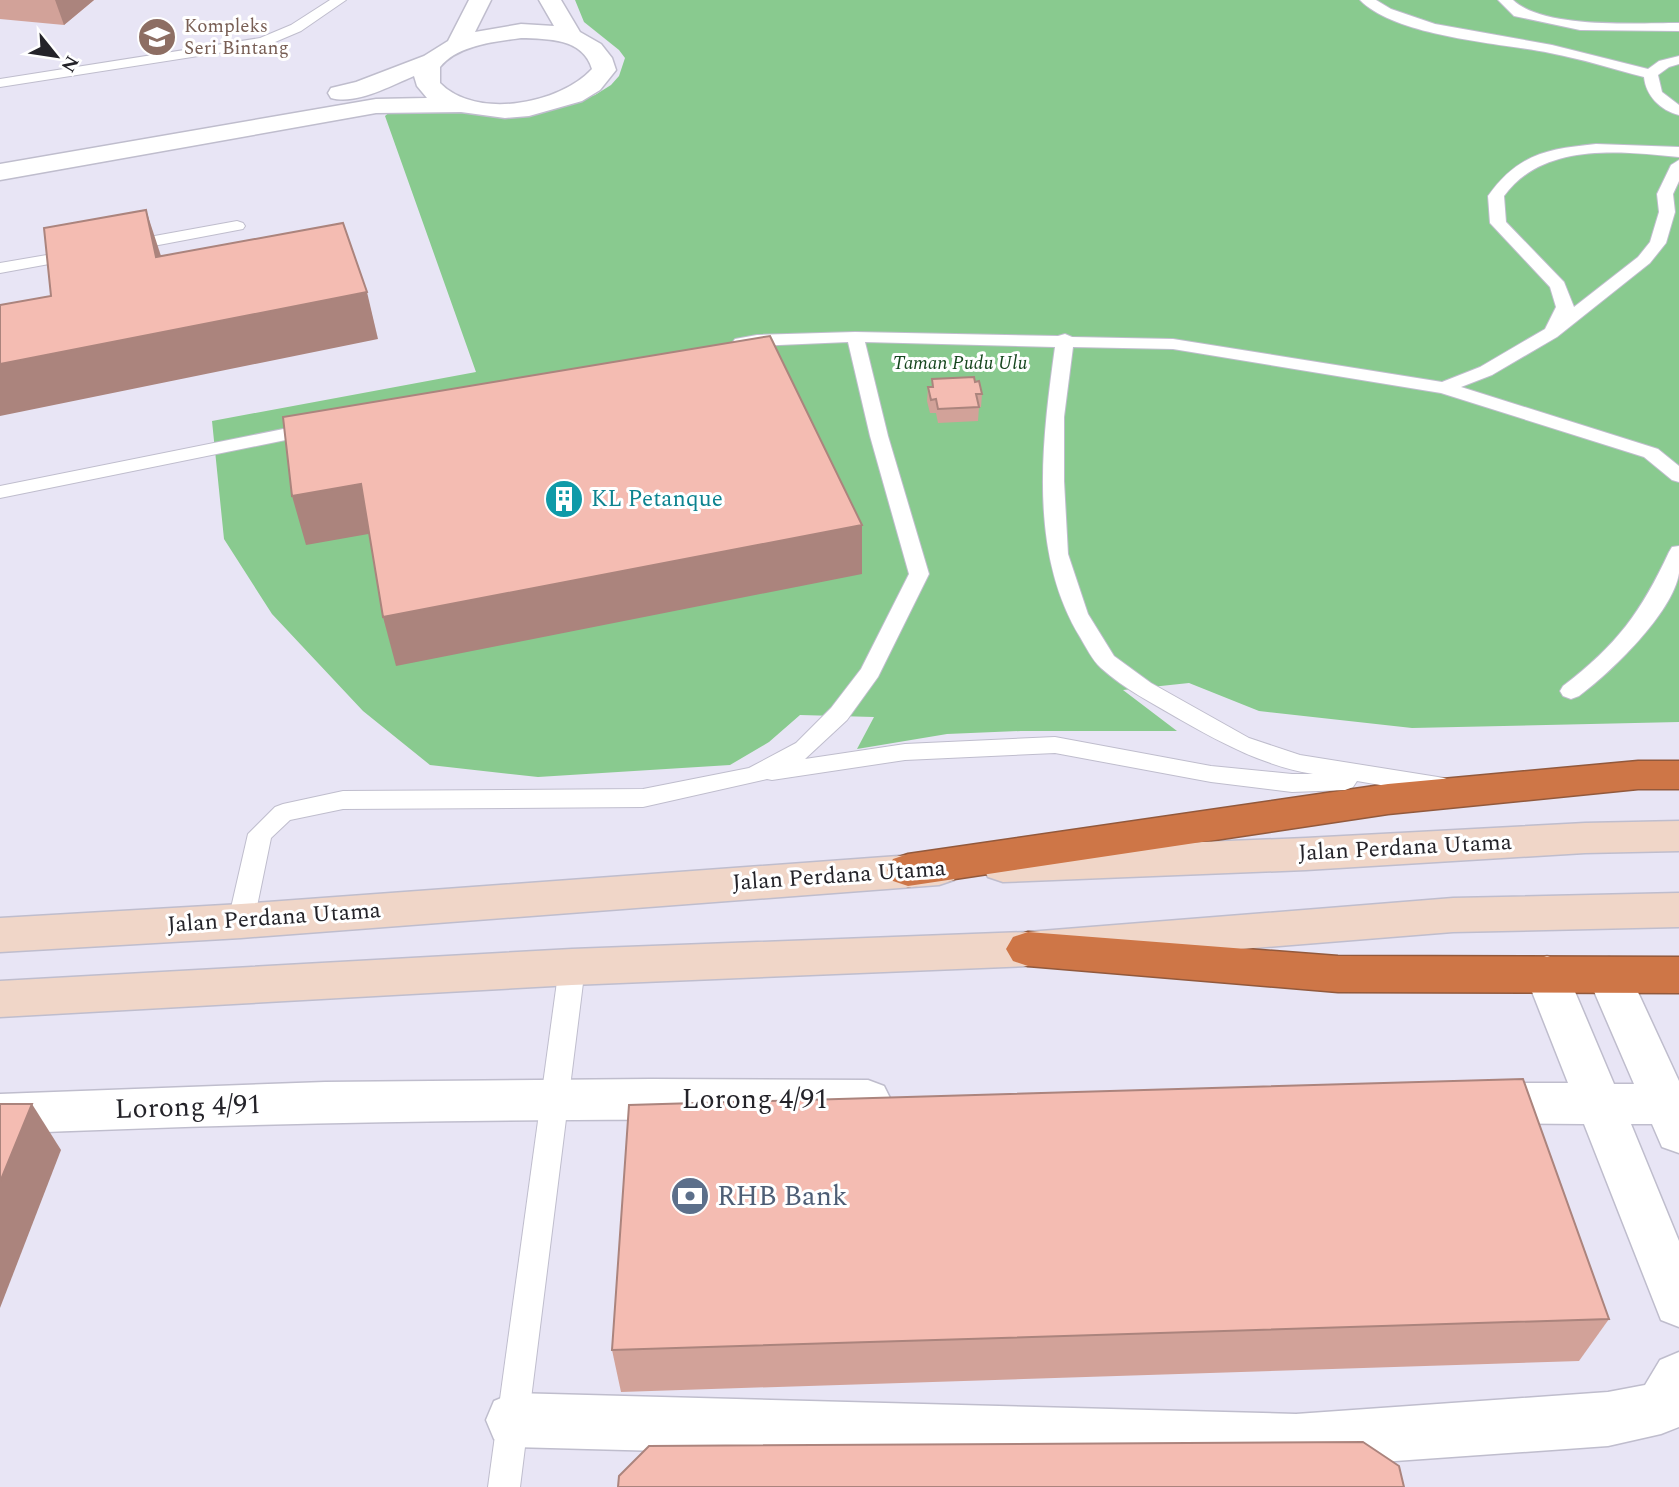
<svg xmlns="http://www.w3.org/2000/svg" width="1679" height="1487" font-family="Spectral,serif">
<rect width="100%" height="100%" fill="#e8e5f5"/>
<polygon fill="#89ca8f" points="575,0 1679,0 1679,722 1412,728 1259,711 1189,683 1123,690 1177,731 1021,731 947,734 857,749 874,717 800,715 769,742 730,765 538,777 430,765 363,711 272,614 224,539 212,421 476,372 385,116 392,110 554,109 595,95 611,85 619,76 625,58 619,50 584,22"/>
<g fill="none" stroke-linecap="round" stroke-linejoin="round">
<defs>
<g id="lane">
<polygon points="330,0 346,0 301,31 268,45 0,87 0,79 260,38 291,25"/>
<path d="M1360,0H1376L1391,9L1435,24L1552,45L1648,69L1659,61L1679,56V64L1669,67L1658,75L1662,92L1679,105V115C1660,110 1646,96 1644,77C1613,69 1582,59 1550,53C1501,43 1396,37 1360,0Z"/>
<path d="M1498,0H1513C1544,29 1636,23 1679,23V31L1580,30L1514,16Z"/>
<path d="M1596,144L1679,147V157C1620,151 1543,142 1504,196L1506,222L1564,282L1574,307L1638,257L1650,242L1659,212L1657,194L1671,165L1679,160V181L1673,194L1675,212L1666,243L1650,263L1557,337L1492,375L1461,387L1658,449L1679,466V482L1672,480L1644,457L1441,393L1173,349L1073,347L1064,417V481L1068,554L1088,614L1114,656L1151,683L1249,738L1300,755L1444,778L1452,781L1456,787L1452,793L1444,796L1357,781L1353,787L1345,790L1292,792L1211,782L1055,753L905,760L772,780L767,779L643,807L343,809L290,820L271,838L254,921L250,928L241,931L232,928L228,921L248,834L275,807L283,804L343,791L643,789L749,768L796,743L831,708L861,669L909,574L870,436L848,342L735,347L732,343L735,339L757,335L855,332L1058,336L1065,334L1072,337L1173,339L1442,382L1480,367L1545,329L1556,307L1550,287L1490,223L1488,196C1518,154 1547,149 1596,144ZM865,342L1055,347C1042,441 1028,552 1080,637C1086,647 1092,660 1101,668C1124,689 1154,704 1181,720C1223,744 1265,766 1313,774H1292L1211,766L1055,737L905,744L805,759L847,720L878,677L929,574L888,436Z"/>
<polygon points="237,221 243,223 245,226 243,229 127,251 119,246 127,241"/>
<polygon points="76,250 82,252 84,255 82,258 0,273 0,263"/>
<polygon points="313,423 320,425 322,429 320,433 0,498 0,486"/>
<path d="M1679,546C1679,554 1679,564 1679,573C1673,613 1610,673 1579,696L1571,699L1563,696L1560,691L1563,686C1617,645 1641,612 1669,552L1672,547Z"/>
<polygon points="572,957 581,960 585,967 520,1487 488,1487 559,967 563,960"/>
</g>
<g id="street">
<path d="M469,0H491L475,32L521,24L554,26L539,0H561L580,32L601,44L612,58L616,70L600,90L582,101L529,116L505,118L461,112L376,113L0,180V164L376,99L427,98L417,86L414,76C390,86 357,105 331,98L328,93L331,88L356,82L424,56L448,41ZM521,38C548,39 583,38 592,69C560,104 476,120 440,83V67C458,45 494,42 521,38Z"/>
<polygon points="1547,956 1562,961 1614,1084 1634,1084 1587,975 1594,962 1609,957 1624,962 1679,1081 1679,1153 1662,1147 1652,1124 1631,1124 1679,1241 1679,1327 1661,1320 1584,1124 1478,1123 1462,1117 1455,1103 1462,1089 1478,1083 1568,1083 1525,974 1532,961"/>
<path d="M651,1079L868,1080L884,1086L891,1100L884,1114L868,1120C578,1118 289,1121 0,1134V1094L325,1082Z"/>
<polygon points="1679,1352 1679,1427 1661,1434 1608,1446 1296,1468 513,1447 494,1439 486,1420 494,1401 513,1393 1296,1414 1608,1392 1645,1385 1660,1360"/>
</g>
<g id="secondary">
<polygon points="1679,821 1679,851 1585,853 1306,870 1003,882 988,877 982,866 988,855 1003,850 1306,838 1585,823"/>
<polygon points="939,853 954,858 960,869 954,880 939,885 241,938 0,952 0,918 241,904"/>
<polygon points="1679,893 1679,927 1453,932 1028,966 572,985 0,1017 0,981 572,949 1028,932 1453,898"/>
</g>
<g id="highway">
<polygon points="1638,761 1679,761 1679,789 1638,789 1388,814 908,886 893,881 887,870 893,859 908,854 1388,784"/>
<polygon points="1028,932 1338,956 1679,957 1679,993 1338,992 1028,966 1013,961 1006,949 1013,937"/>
</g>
</defs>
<use href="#lane" stroke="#bfbdcd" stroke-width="2"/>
<use href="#street" stroke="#bfbdcd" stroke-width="3"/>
<use href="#secondary" stroke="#bfbdcd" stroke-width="3"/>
<use href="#highway" stroke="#92593c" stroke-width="3"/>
<use href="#lane" fill="#fff" fill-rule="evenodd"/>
<use href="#street" fill="#fff" fill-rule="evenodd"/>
<use href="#secondary" fill="#f0d6c8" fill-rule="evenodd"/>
<use href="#highway" fill="#ce7647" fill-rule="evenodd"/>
</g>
<g fill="#d2a299">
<polygon points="0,0 94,0 64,25 0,19"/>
<polygon points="932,379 975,382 982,394 981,407 979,407 978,421 938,423 936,413 930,413 927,401 928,387 932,387"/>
<polygon points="1609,1319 1579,1361 621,1392 612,1350"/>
</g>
<g fill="#ab847d">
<polygon points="55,0 94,0 64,25"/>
<polygon points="146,210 161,256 156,257"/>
<polygon points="367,292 378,339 0,416 0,364"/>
<polygon points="361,484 374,533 306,545 292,496"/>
<polygon points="862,525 862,574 396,666 383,617"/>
<polygon points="32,1104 61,1150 0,1308 0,1182"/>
</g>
<g fill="#f4bcb2" stroke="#ab847d" stroke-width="2">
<polygon points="146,210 156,257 343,223 367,292 0,364 0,305 51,296 44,228"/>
<polygon points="770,336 862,525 383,617 361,484 292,496 283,417"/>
<polygon points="974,377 975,382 979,381 982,394 976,394 979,407 938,409 936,399 931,400 928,387 933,387 932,379"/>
<polygon points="1523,1079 1609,1319 612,1350 629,1105"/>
<polygon points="0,1104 32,1104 0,1182"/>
<polygon points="1363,1442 1399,1466 1404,1487 618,1487 619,1476 649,1446"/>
</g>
<defs>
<symbol id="school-disc" viewBox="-11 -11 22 22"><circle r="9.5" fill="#8d6e63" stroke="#fff"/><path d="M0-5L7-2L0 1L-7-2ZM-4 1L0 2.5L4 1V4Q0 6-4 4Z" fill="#fff"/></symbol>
<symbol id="building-disc" viewBox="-11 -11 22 22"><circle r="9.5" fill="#0f9aa8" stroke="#fff"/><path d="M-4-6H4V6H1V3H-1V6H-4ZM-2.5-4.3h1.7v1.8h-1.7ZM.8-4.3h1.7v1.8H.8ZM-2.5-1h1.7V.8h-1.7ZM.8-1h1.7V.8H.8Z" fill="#fff"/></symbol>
<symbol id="bank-disc" viewBox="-11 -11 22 22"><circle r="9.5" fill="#5c6f8a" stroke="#fff"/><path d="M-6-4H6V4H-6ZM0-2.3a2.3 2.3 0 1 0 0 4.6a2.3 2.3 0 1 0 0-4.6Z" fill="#fff"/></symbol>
</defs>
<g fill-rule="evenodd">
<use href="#school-disc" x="135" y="15" width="44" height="44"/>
<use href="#building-disc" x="542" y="477" width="44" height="44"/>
<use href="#bank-disc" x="668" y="1174" width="44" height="44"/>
</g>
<g text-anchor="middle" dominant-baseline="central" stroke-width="6" stroke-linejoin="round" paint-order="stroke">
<g font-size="19" fill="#785e54" stroke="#fff" text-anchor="start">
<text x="184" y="26">Kompleks<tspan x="184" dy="22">Seri Bintang</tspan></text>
</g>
<g font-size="19" font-style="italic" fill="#17471f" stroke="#fff">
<text x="960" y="363">Taman Pudu Ulu</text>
</g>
<g font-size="23" fill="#0d838f" stroke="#fff" text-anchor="start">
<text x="591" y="499">KL Petanque</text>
</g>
<g font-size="23" fill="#242329" stroke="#fff">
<text transform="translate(1405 848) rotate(-3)">Jalan Perdana Utama</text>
<text transform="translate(839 876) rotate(-4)">Jalan Perdana Utama</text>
<text transform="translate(274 918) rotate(-4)">Jalan Perdana Utama</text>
</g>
<g font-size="28" fill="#242329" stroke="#fff">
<text x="755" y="1099">Lorong 4/91</text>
<text transform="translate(188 1107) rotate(-2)">Lorong 4/91</text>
</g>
<g font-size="28" fill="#4e5e75" stroke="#fff" text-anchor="start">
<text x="717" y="1196">RHB Bank</text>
</g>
</g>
<g transform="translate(56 56) rotate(120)" stroke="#ffffff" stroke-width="5" paint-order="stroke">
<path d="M0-5L12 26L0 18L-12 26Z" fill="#242329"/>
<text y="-10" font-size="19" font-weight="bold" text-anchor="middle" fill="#242329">N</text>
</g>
</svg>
